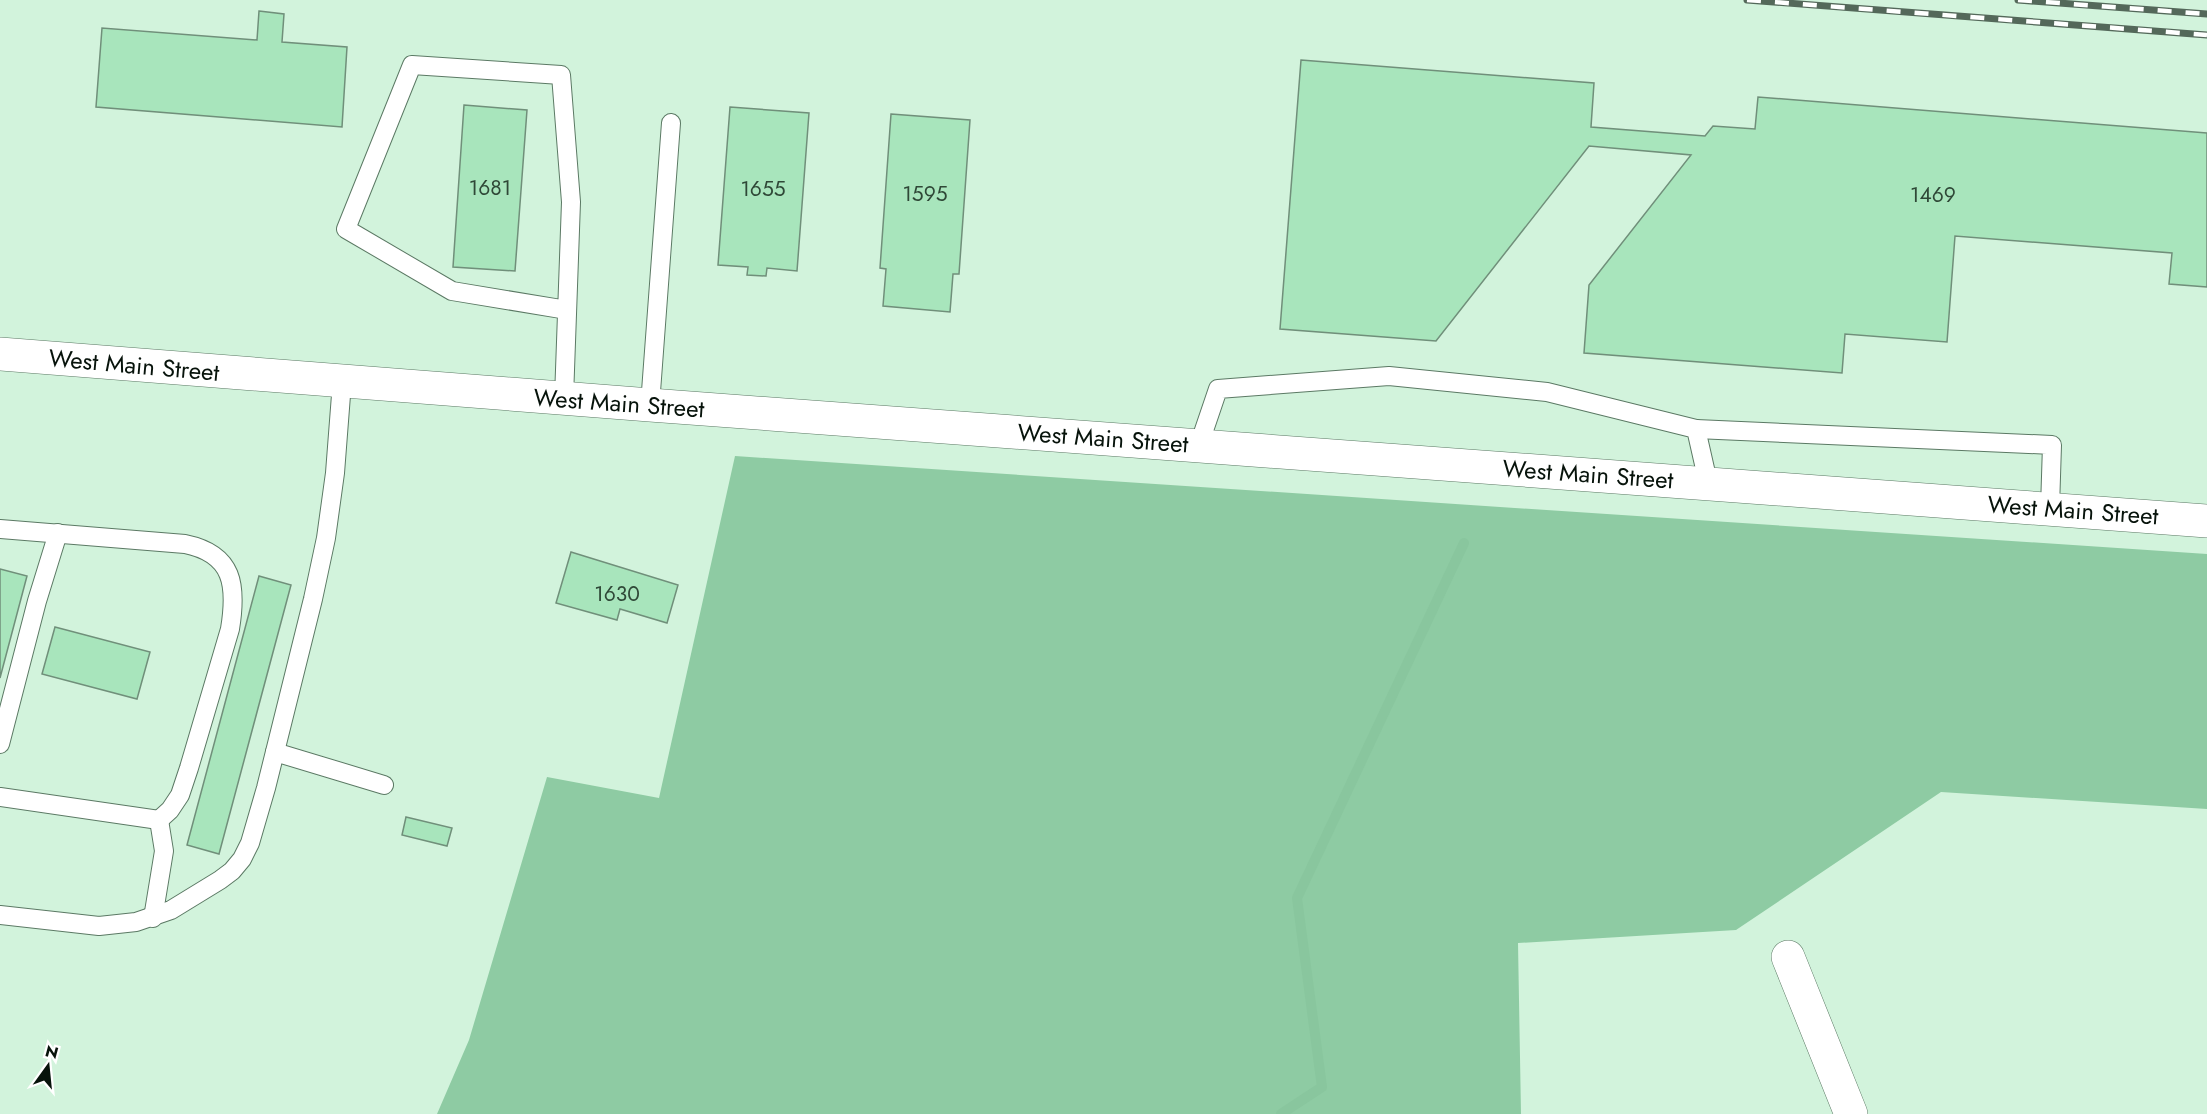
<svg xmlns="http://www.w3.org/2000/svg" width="2207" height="1114" font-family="Jost,sans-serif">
<rect width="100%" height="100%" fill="#d2f3dc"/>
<polygon fill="#8ecba3" points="735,456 2207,554 2207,809 1941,792 1736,930 1518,943 1521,1114 437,1114 469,1040 547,777 659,798"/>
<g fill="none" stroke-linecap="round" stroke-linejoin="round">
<polyline stroke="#89c69e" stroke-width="10" points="1281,1114 1322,1087 1297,898 1464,543"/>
</g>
<g fill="#a8e5bc" stroke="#708f7a" stroke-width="1.5">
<polygon points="259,11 284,14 282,42 347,47 342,127 96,107 102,28 257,40"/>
<polygon points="1301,60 1594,83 1591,127 1705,136 1713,126 1755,129 1758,97 2207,133 2207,287 2169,284 2172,253 1955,236 1947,342 1845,334 1842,373 1584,353 1589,285 1691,155 1589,146 1436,341 1280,329"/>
<polygon points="464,105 527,110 515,271 453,267"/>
<polygon points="730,107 809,113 797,271 767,268 766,276 747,275 748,267 718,265"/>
<polygon points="891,114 970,120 959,274 953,274 950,312 883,306 886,269 880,268"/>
<polygon points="571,552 678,585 667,623 620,609 617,620 556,603"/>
<polygon points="0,569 27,576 0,678"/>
<polygon points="259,576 291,585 219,854 187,845"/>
<polygon points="55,627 150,652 137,699 42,674"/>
<polygon points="406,817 452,828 447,846 402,835"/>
</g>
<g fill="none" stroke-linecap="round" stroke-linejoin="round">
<defs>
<g id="service">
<polyline points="564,398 571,202 561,75 412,65 346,229 452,291 567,310"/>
<polyline points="650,405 671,123"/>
<polyline points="1696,429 2052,445 2050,508"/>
<polyline points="1199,445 1218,389 1389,376 1547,392 1696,429 1708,482"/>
<path d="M0,529L185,544C234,554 237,586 230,629L189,768L180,795L170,810L159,820"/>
<polyline points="0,744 37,601 58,533"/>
<polyline points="275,752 384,785"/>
<polyline points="0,797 159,820"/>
<polyline points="0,915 99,926 136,922 171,910 220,880 232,871 242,859 250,843 266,788 313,599 326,538 335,473 342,382"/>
<polyline points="153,918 164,851 159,820"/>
</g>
<polyline id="minor" points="1788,957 1851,1114"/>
<polyline id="tertiary" points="0,354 650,405 2207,521"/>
</defs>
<use href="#service" stroke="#5b7964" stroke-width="20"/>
<use href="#minor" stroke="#5b7964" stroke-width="34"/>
<use href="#tertiary" stroke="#5b7964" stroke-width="34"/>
<use href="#service" stroke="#fff" stroke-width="18"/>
<use href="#minor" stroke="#fff" stroke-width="33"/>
<use href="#tertiary" stroke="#fff" stroke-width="33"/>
<defs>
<g id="rail">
<polyline points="1747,0 2207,35"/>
<polyline points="2018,0 2207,14"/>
</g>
</defs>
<use href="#rail" stroke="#54685a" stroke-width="7"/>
<use href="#rail" stroke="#fff" stroke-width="4.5" stroke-dasharray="14" stroke-linecap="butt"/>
</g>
<g text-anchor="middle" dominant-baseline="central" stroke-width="4.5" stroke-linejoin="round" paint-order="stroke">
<g font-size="21" fill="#2f4837">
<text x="490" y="188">1681</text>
<text x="763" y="189">1655</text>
<text x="925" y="194">1595</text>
<text x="1933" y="195">1469</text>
<text x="617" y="594">1630</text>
</g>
<g font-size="24" fill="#07130b" stroke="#fff">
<text transform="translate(134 365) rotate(5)">West Main Street</text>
<text transform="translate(619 403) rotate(4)">West Main Street</text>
<text transform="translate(1103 438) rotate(4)">West Main Street</text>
<text transform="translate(1588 474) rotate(4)">West Main Street</text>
<text transform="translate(2073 510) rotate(4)">West Main Street</text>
</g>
</g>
<g transform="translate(48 1066) rotate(15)" stroke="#ffffff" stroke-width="4.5" paint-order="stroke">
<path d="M0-4.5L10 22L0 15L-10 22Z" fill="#07130b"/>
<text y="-9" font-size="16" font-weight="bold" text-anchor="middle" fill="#07130b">N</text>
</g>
</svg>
